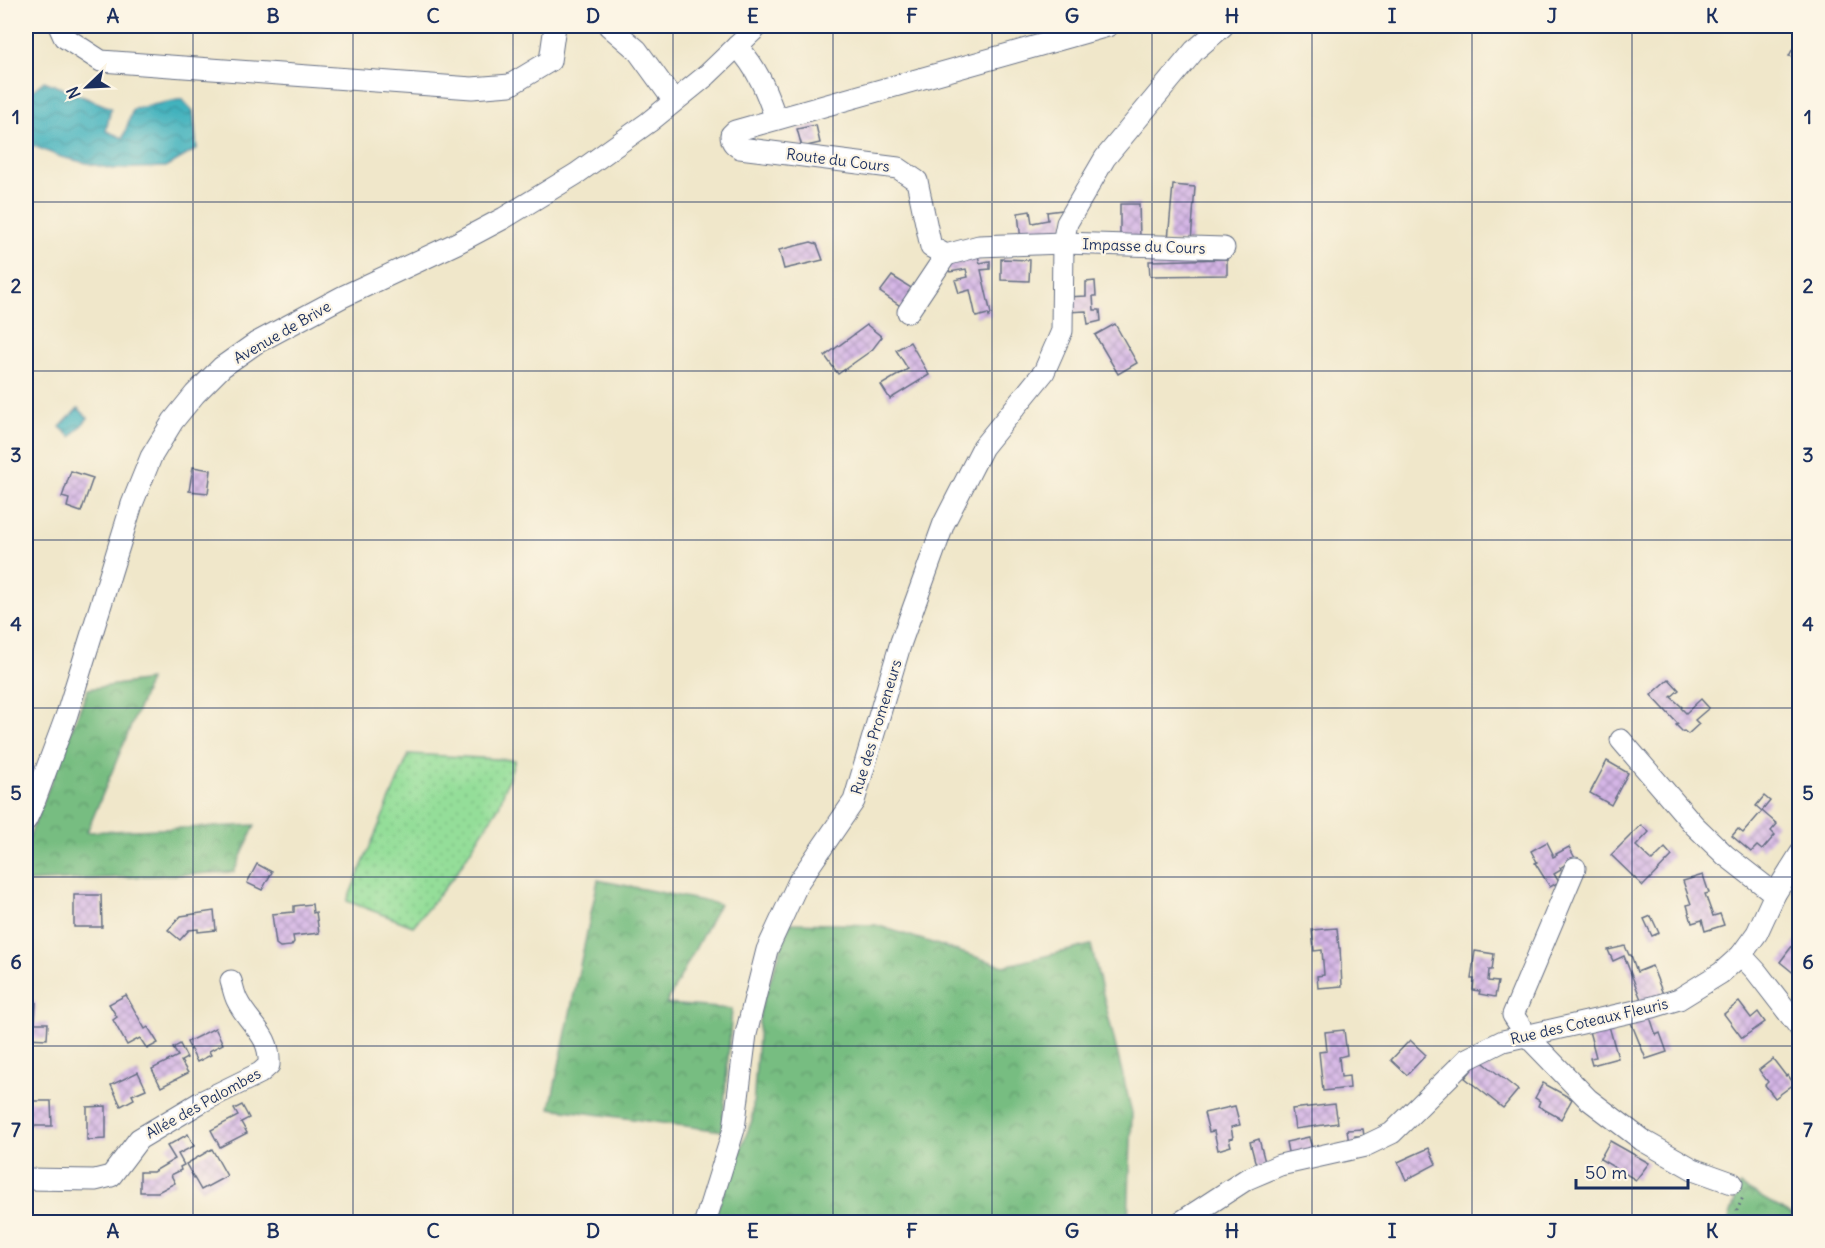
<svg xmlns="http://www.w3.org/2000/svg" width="1825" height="1248" font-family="Delius,sans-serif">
<defs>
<pattern id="forest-crowns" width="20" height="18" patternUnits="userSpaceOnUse" patternTransform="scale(1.5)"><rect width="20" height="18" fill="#77bd81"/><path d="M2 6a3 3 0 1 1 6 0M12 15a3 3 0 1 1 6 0" fill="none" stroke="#619a6d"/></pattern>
<pattern id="park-dots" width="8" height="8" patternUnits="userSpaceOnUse" patternTransform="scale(1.5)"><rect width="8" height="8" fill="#94de99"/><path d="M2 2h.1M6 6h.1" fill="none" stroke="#7fbf86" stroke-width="1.8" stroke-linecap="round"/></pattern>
<pattern id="water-waves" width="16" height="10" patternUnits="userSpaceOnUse" patternTransform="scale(1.5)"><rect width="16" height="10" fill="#43b2bd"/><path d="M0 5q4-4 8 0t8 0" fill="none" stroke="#37919d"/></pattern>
<pattern id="building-cross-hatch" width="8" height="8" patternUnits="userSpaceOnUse" patternTransform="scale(1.5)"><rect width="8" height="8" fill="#d5b6e6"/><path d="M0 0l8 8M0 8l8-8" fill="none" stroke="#ac94be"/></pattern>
</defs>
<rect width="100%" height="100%" fill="#fcf5e5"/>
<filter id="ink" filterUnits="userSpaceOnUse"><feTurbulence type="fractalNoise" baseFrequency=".0167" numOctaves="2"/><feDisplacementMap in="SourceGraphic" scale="12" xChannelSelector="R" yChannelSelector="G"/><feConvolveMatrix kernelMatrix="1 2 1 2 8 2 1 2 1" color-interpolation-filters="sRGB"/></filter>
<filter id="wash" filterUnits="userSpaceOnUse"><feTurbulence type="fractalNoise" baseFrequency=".008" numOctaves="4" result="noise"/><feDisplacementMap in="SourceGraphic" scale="24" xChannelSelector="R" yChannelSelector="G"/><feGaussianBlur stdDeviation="1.35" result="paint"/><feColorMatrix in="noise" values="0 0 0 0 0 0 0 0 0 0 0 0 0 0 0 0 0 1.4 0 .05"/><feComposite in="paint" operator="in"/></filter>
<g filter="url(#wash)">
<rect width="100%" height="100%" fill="#f0e7ca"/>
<g fill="url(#forest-crowns)" stroke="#497670" stroke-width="1.5">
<polygon points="150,680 87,832 255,825 234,872 26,882 26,845 88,689"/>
<polygon points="598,880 719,904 666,1004 732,1009 722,1131 550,1108"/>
<polygon points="790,923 876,925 1004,966 1091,945 1132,1113 1128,1222 712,1222 752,1120 760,1010"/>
<polygon points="1740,1185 1799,1219 1799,1222 1728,1222"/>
</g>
<polygon fill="url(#park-dots)" stroke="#58867c" stroke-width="1.5" points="409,754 515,760 499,806 455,875 413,926 347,901"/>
<g fill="url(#water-waves)" stroke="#2f708e" stroke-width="1.5">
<polygon points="44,81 111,108 106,131 123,138 133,109 182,99 193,111 197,149 166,167 112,169 61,157 26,143 26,96"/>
<polygon points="78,408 88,418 71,437 60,427"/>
</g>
<g id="blocks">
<g fill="url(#building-cross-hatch)">
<polygon points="1798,33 1800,33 1800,53 1798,58 1789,56 1798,39 1796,36"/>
<polygon points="816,125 820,143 802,147 797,129"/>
<polygon points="1173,185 1195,187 1191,242 1168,240"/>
<polygon points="1120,204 1139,204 1140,238 1120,239"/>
<polygon points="1062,210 1064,222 1060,235 1021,241 1018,213 1030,211 1032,223 1048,220 1047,212"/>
<polygon points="811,242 817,244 823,260 784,269 779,250"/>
<polygon points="977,253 980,263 990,261 990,269 981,270 991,314 989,317 988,314 976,317 970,290 959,293 955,280 968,277 966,269 950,272 947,266"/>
<polygon points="1001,259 1030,260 1029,281 1001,280"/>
<polygon points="1227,259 1227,275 1150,276 1149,261"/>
<polygon points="892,276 913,289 905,309 880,292"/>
<polygon points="1095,281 1096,296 1093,296 1094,310 1100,310 1101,321 1088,324 1086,311 1067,312 1066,297 1086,296 1086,282"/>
<polygon points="1115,324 1137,363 1118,374 1095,335"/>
<polygon points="867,325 882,337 872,350 838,374 825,356"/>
<polygon points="910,342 929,375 890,399 881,385 908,369 896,350"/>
<polygon points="193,467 211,470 208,493 189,491"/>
<polygon points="71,471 93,478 81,512 67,507 69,499 62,497"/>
<polygon points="1669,679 1679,690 1671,697 1682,707 1681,708 1686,713 1701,699 1709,708 1695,720 1699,724 1688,734 1684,731 1683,732 1676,725 1678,724 1651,695"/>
<polygon points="1607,761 1628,773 1611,805 1590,793"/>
<polygon points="1764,796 1770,801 1762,811 1756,806"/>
<polygon points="1762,811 1777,824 1771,831 1775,835 1762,850 1757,846 1751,852 1732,836 1738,829 1743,833"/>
<polygon points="1641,825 1649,832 1636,846 1652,861 1665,848 1672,856 1643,886 1611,855"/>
<polygon points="1547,842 1553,854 1552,854 1553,857 1557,855 1556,854 1569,847 1575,858 1560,868 1561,870 1554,874 1559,882 1550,887 1535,863 1537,862 1531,851"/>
<polygon points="257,864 272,872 262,890 247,883"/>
<polygon points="1703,875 1709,893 1705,894 1713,916 1720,914 1724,925 1705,931 1702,920 1692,923 1687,905 1691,904 1683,881"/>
<polygon points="74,895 101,895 102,927 74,927"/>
<polygon points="312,904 313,913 316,912 319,933 293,936 294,942 291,946 280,947 276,944 272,914 294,912 294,906"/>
<polygon points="214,911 216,930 198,932 198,929 189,930 180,940 168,930 181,916"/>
<polygon points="1651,916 1659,933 1652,936 1644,919"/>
<polygon points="1337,928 1339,948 1340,948 1342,986 1318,988 1317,976 1324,975 1322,950 1314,951 1312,930"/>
<polygon points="1796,941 1800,943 1800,971 1796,975 1780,962"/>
<polygon points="1625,946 1629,955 1631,955 1637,972 1652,966 1663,994 1642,1002 1624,956 1613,961 1608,950"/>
<polygon points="1475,951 1494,954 1492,970 1489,970 1488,981 1498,982 1495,997 1479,994 1480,991 1473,990 1474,979 1471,979"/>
<polygon points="29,953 30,981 26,981 26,954"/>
<polygon points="126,995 145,1029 148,1027 158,1043 147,1049 140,1038 127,1045 113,1020 117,1017 109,1004"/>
<polygon points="26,1001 36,1002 35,1023 48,1023 47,1039 26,1038"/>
<polygon points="1739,1002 1751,1018 1758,1012 1765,1022 1742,1038 1724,1014"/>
<polygon points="1649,1014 1656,1035 1660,1033 1667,1052 1646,1059 1630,1020"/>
<polygon points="1609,1026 1618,1058 1592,1065 1590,1058 1596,1057 1589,1031"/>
<polygon points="215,1028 223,1044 209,1051 211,1055 197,1062 187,1042"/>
<polygon points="1344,1030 1347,1055 1339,1057 1341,1077 1349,1076 1350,1088 1323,1091 1319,1052 1327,1051 1325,1032"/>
<polygon points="1410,1040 1426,1055 1407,1075 1391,1060"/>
<polygon points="180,1044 187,1058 181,1061 188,1073 161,1087 152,1069 178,1056 173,1048"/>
<polygon points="1773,1059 1786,1076 1788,1075 1794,1084 1775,1098 1765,1085 1768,1082 1759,1070"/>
<polygon points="1480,1060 1518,1090 1503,1108 1465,1078"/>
<polygon points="138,1072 146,1089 132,1095 134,1099 121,1106 111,1085"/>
<polygon points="1543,1083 1572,1099 1561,1119 1538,1106 1540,1101 1535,1098"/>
<polygon points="26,1101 51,1101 52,1126 26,1126"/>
<polygon points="1335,1104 1338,1123 1295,1129 1292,1109"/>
<polygon points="242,1105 249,1118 241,1122 247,1133 220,1147 211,1130 238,1116 234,1109"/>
<polygon points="106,1106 106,1139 87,1140 87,1107"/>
<polygon points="1235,1106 1240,1125 1231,1127 1233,1138 1229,1139 1231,1146 1218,1150 1214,1131 1209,1132 1204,1113"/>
<polygon points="1363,1129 1364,1136 1355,1136 1356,1143 1349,1144 1347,1130"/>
<polygon points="188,1134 194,1146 178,1154 184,1165 180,1167 181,1170 171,1175 175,1183 158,1192 140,1192 140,1172 153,1172 175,1159 167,1146"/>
<polygon points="1309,1137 1313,1152 1289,1157 1286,1142"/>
<polygon points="1259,1139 1266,1166 1257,1169 1250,1142"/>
<polygon points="1610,1141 1649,1163 1636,1180 1600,1159"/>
<polygon points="1429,1148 1436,1164 1406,1180 1398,1162"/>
<polygon points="212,1149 227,1176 201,1190 186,1164"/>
</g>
</g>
</g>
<g filter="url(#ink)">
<use href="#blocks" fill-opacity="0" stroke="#666f84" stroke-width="1.5"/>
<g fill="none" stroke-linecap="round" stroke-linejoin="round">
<defs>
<g id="minor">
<polyline points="59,26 64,37 101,61 472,88 510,85 550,61 555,26"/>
<polyline points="609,26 637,50 674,101"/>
<path d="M1108,26L735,131L731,135C731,142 734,145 740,148L898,168L917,181L931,247L946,255L979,246L1063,243L1224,248"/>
<path d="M737,46C758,69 766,90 776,119"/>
<polyline points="908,312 946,255"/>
<polyline points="1621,740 1694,825 1725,855 1775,894"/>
<polyline points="26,820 35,800 67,714 132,504 151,457 173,421 195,394 222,367 256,343 342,297 457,243 504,218 576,174 649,122 707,75 758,26"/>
<polyline points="1575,868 1513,1015 1527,1036 1588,1099 1642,1140 1693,1169 1732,1183"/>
<polyline points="1741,955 1756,971 1800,1028"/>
<path d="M26,1179L95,1180L111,1176L139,1139L201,1102L260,1073L269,1065C271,1034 249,1025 237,1000C234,994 233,987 231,981"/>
<polyline points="705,1222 734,1129 746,1034 767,950 799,881 854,801 901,642 944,523 983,447 1044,372 1062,331 1063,243 1067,223 1105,158 1194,51 1223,26"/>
<polyline points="1181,1222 1247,1179 1280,1165 1365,1146 1392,1133 1467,1059 1503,1041 1653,1007 1679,999 1721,973 1741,955 1757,933 1775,894 1800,854"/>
</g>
</defs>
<use href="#minor" stroke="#666f84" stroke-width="23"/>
<polyline stroke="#666f84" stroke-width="3" stroke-dasharray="1.5 4.5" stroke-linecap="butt" points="1732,1222 1743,1197"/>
<use href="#minor" stroke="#fff" stroke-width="21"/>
</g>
</g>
<path fill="none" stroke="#1b2f5e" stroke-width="1.5" stroke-opacity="0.55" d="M193,26V1222M353,26V1222M513,26V1222M673,26V1222M833,26V1222M992,26V1222M1152,26V1222M1312,26V1222M1472,26V1222M1632,26V1222M26,202H1800M26,371H1800M26,540H1800M26,708H1800M26,877H1800M26,1046H1800"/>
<g text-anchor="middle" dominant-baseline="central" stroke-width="4.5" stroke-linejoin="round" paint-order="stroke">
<g font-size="15" fill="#1b2f5e" stroke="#fcf5e5">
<text transform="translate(838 160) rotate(7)">Route du Cours</text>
<text transform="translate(1144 246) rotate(2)">Impasse du Cours</text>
<text transform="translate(282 332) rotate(-30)">Avenue de Brive</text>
<text transform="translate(876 727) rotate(-73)">Rue des Promeneurs</text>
<text transform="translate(1589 1021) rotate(-13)">Rue des Coteaux Fleuris</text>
<text transform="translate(203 1103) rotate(-29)">Allée des Palombes</text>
</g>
</g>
<rect width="1825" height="1248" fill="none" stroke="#fcf5e5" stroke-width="66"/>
<g transform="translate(87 87) rotate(247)" stroke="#fcf5e5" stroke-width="4.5" paint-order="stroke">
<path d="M0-4.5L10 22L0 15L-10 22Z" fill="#1b2f5e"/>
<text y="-9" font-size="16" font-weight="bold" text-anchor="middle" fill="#1b2f5e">N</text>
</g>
<path d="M1576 1179v9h112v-9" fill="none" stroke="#1b2f5e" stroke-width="3"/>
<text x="1585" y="1179" font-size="18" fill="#1b2f5e" stroke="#fcf5e5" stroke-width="4.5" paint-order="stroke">50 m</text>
<rect x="33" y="33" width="1759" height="1182" fill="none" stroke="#1b2f5e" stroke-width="2"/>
<g font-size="20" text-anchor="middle" font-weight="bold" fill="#1b2f5e">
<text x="113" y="23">A</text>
<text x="273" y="23">B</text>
<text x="433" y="23">C</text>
<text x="593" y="23">D</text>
<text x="753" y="23">E</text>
<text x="912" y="23">F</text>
<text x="1072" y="23">G</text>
<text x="1232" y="23">H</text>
<text x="1392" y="23">I</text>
<text x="1552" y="23">J</text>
<text x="1712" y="23">K</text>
<text x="16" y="124">1</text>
<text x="1808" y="124">1</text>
<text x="16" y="293">2</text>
<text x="1808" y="293">2</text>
<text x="16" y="462">3</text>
<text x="1808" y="462">3</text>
<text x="16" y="631">4</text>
<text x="1808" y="631">4</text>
<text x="16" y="800">5</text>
<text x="1808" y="800">5</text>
<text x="16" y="969">6</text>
<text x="1808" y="969">6</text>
<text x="16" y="1137">7</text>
<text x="1808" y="1137">7</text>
<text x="113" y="1238">A</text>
<text x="273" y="1238">B</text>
<text x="433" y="1238">C</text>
<text x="593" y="1238">D</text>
<text x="753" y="1238">E</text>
<text x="912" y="1238">F</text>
<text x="1072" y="1238">G</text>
<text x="1232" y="1238">H</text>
<text x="1392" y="1238">I</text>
<text x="1552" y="1238">J</text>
<text x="1712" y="1238">K</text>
</g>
</svg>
